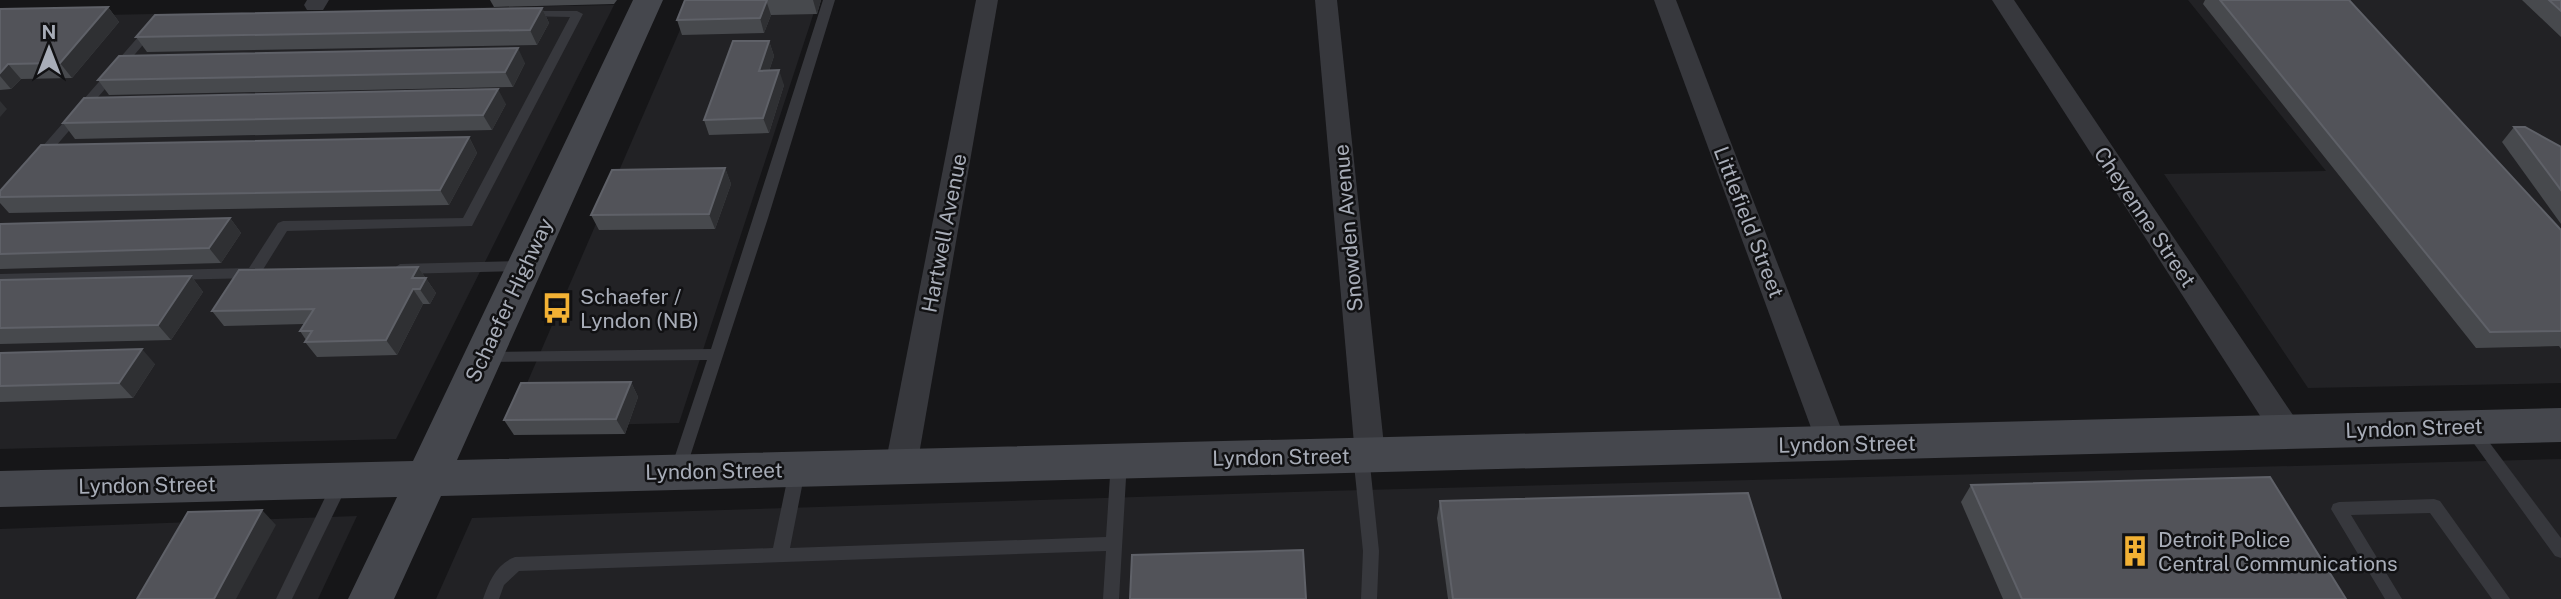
<svg xmlns="http://www.w3.org/2000/svg" width="2561" height="599" font-family="'Public Sans',sans-serif">
<rect width="100%" height="100%" fill="#161618"/>
<g fill="#222225">
<polygon points="693,0 818,0 679,423 508,427"/>
<polygon points="2188,0 2561,0 2561,383 2308,388 2164,174 2326,171"/>
<polygon points="614,5 396,439 0,449 0,17"/>
<polygon points="2561,459 2561,599 436,599 472,518 1326,491"/>
<polygon points="357,516 318,599 0,599 0,529"/>
</g>
<g fill="none" stroke-linecap="round" stroke-linejoin="round">
<g fill="#37383d" fill-rule="evenodd">
<polygon points="823,0 835,0 768,218 684,475 678,477 672,475 670,471 707,360 479,362 477,358 479,354 484,352 711,349"/>
<polygon points="526,11 577,11 583,14 472,226 287,231 259,276 254,278 0,284 0,274 249,268 278,223 283,221 463,218 570,17 522,16 522,12"/>
<polygon points="150,27 156,30 154,32 43,161 35,161 33,158 35,155 146,28"/>
<polygon points="524,261 531,266 524,271 400,274 393,269 400,264"/>
<polygon points="2472,424 2477,426 2561,538 2561,558 2555,556 2467,434 2464,430 2467,426"/>
<polygon points="1361,449 1366,451 1369,455 1379,551 1377,599 1361,599 1363,551 1353,455 1356,451"/>
<path d="M1119,455L1124,457L1127,461L1119,599H1103L1106,551L519,571L504,585L499,599H483C489,582 496,564 515,557L773,548L789,471L791,467L797,465L803,467L805,471L790,548L1106,537L1111,461L1114,457Z"/>
<polygon points="341,476 347,477 349,482 292,599 276,599 335,477"/>
<polygon points="2434,499 2440,501 2510,599 2492,599 2430,513 2351,515 2402,599 2385,599 2331,509 2333,504 2339,502"/>
</g>
<g fill="#37383d" fill-rule="evenodd">
<polygon points="307,0 329,0 323,10 307,10 304,5"/>
<polygon points="976,0 998,0 917,466 912,475 901,479 890,475 885,466"/>
<polygon points="1315,0 1337,0 1385,455 1381,464 1370,467 1359,464 1355,455"/>
<polygon points="1654,0 1676,0 1847,444 1843,453 1832,456 1821,453 1817,444"/>
<polygon points="1992,0 2014,0 2299,424 2303,433 2299,442 2288,445 2277,442"/>
</g>
<polygon fill="#45474d" fill-rule="evenodd" points="633,0 663,0 457,460 2561,408 2561,442 441,496 394,599 348,599 397,497 0,507 0,471 413,461"/>
</g>
<g fill="#47494d">
<polygon points="490,0 617,0 614,4 494,7"/>
<polygon points="685,0 821,0 817,14 771,15 764,33 682,35 677,20"/>
<polygon points="2205,0 2349,0 2561,230 2561,349 2559,346 2476,348 2203,4"/>
<polygon points="2522,0 2561,0 2561,37"/>
<polygon points="108,7 119,22 72,78 21,79 11,89 0,90 0,9"/>
<polygon points="542,8 549,23 537,45 147,52 136,37"/>
<polygon points="769,41 774,56 769,71 784,85 769,133 709,135 704,120"/>
<polygon points="525,63 513,87 109,95 98,80"/>
<polygon points="506,104 492,130 75,139 63,123"/>
<polygon points="2514,127 2561,147 2561,224 2502,142"/>
<polygon points="469,137 477,153 449,205 9,213 0,203 0,197"/>
<polygon points="725,168 731,184 715,229 599,230 591,215"/>
<polygon points="230,218 241,233 221,263 0,269 0,224"/>
<polygon points="418,267 436,293 430,304 423,304 397,355 317,357 305,342 306,340 300,331 304,324 224,326 212,311"/>
<polygon points="191,276 203,292 171,340 0,344 0,280"/>
<polygon points="0,353 155,364 133,398 0,402"/>
<polygon points="631,382 638,397 625,434 514,435 504,420"/>
<polygon points="1971,485 2346,599 2003,599 1961,502"/>
<polygon points="1440,501 1781,599 1448,599 1437,518"/>
</g>
<g fill="#2f3033">
<polygon points="766,0 771,15 764,33 760,18"/>
<polygon points="813,0 821,0 817,14"/>
<polygon points="108,7 119,22 72,78 60,63"/>
<polygon points="542,8 549,23 537,45 530,30"/>
<polygon points="769,41 774,56 764,86 759,71"/>
<polygon points="518,48 525,63 513,87 505,72"/>
<polygon points="8,64 21,79 11,89 0,76 0,73"/>
<polygon points="779,70 784,85 769,133 763,118"/>
<polygon points="498,89 506,104 492,130 483,115"/>
<polygon points="0,101 7,109 0,117"/>
<polygon points="469,137 477,153 449,205 440,190"/>
<polygon points="725,168 731,184 715,229 709,214"/>
<polygon points="230,218 241,233 221,263 209,248"/>
<polygon points="418,267 436,293 430,304 412,278"/>
<polygon points="191,276 203,292 171,340 158,325"/>
<polygon points="413,289 423,304 397,355 386,340"/>
<polygon points="142,349 155,364 133,398 119,383"/>
<polygon points="631,382 638,397 625,434 616,419"/>
<polygon points="262,510 276,525 236,599 214,599"/>
</g>
<g fill="#525359" stroke="#5f6168" stroke-width="2">
<polygon points="685,0 767,0 760,18 677,20"/>
<polygon points="2220,0 2349,0 2561,230 2561,331 2490,332"/>
<polygon points="2549,0 2561,0 2561,11"/>
<polygon points="108,7 60,63 8,64 0,73 0,9"/>
<polygon points="542,8 530,30 136,37 155,15"/>
<polygon points="733,41 769,41 759,71 779,70 763,118 704,120"/>
<polygon points="518,48 505,72 98,80 119,56"/>
<polygon points="498,89 483,115 63,123 84,98"/>
<polygon points="2514,127 2525,127 2561,147 2561,190"/>
<polygon points="469,137 440,190 0,197 0,191 41,145"/>
<polygon points="725,168 709,214 591,215 612,170"/>
<polygon points="230,218 209,248 0,254 0,224"/>
<polygon points="418,267 412,278 426,278 420,289 413,289 386,340 305,342 312,331 300,331 314,309 212,311 239,270"/>
<polygon points="191,276 158,325 0,328 0,280"/>
<polygon points="142,349 119,383 0,386 0,353"/>
<polygon points="631,382 616,419 504,420 521,383"/>
<polygon points="2270,477 2346,599 2022,599 1971,485"/>
<polygon points="1748,493 1781,599 1453,599 1440,501"/>
<polygon points="262,510 214,599 137,599 188,512"/>
<polygon points="1303,550 1306,599 1130,599 1132,555"/>
</g>
<defs>
<symbol id="bus-bare" viewBox="-9 -9 18 18"><path d="M-5-6H5V4H4V6H2V4H-2V6H-4V4H-5ZM-3.5-4V0h7V-4ZM-3.5 1.2v1.5H-2V1.2ZM2 1.2v1.5H3.5V1.2Z" fill="#f2b134" stroke="#111113" stroke-width="2.5" paint-order="stroke"/></symbol>
<symbol id="building-bare" viewBox="-9 -9 18 18"><path d="M-4-6H4V6H1V3H-1V6H-4ZM-2.5-4.3h1.7v1.8h-1.7ZM.8-4.3h1.7v1.8H.8ZM-2.5-1h1.7V.8h-1.7ZM.8-1h1.7V.8H.8Z" fill="#f2b134" stroke="#111113" stroke-width="2.5" paint-order="stroke"/></symbol>
</defs>
<g fill-rule="evenodd">
<use href="#bus-bare" x="535" y="286" width="44" height="44"/>
<use href="#building-bare" x="2113" y="529" width="44" height="44"/>
</g>
<g text-anchor="middle" dominant-baseline="central" stroke-width="5" stroke-linejoin="round" paint-order="stroke">
<g font-size="21" fill="#a8adb8" stroke="#111113">
<text transform="translate(2145 217) rotate(56)">Cheyenne Street</text>
<text transform="translate(1749 222) rotate(69)">Littlefield Street</text>
<text transform="translate(1348 228) rotate(-95)">Snowden Avenue</text>
<text transform="translate(944 233) rotate(-79)">Hartwell Avenue</text>
<text transform="translate(509 300) rotate(-65)">Schaefer Highway</text>
<text transform="translate(2414 428) rotate(-2)">Lyndon Street</text>
<text transform="translate(1847 444) rotate(-1)">Lyndon Street</text>
<text transform="translate(1281 457) rotate(-1)">Lyndon Street</text>
<text transform="translate(714 471) rotate(-1)">Lyndon Street</text>
<text transform="translate(147 485) rotate(-1)">Lyndon Street</text>
</g>
<g font-size="21" fill="#a8adb8" stroke="#111113" text-anchor="start">
<text x="580" y="296">Schaefer /<tspan x="580" dy="24">Lyndon (NB)</tspan></text>
<text x="2158" y="539">Detroit Police<tspan x="2158" dy="24">Central Communications</tspan></text>
</g>
</g>
<g transform="translate(49 49)" stroke="#111113" stroke-width="5" paint-order="stroke">
<path d="M0-5L12 26L0 18L-12 26Z" fill="#a8adb8"/>
<text y="-10" font-size="19" font-weight="bold" text-anchor="middle" fill="#a8adb8">N</text>
</g>
</svg>
